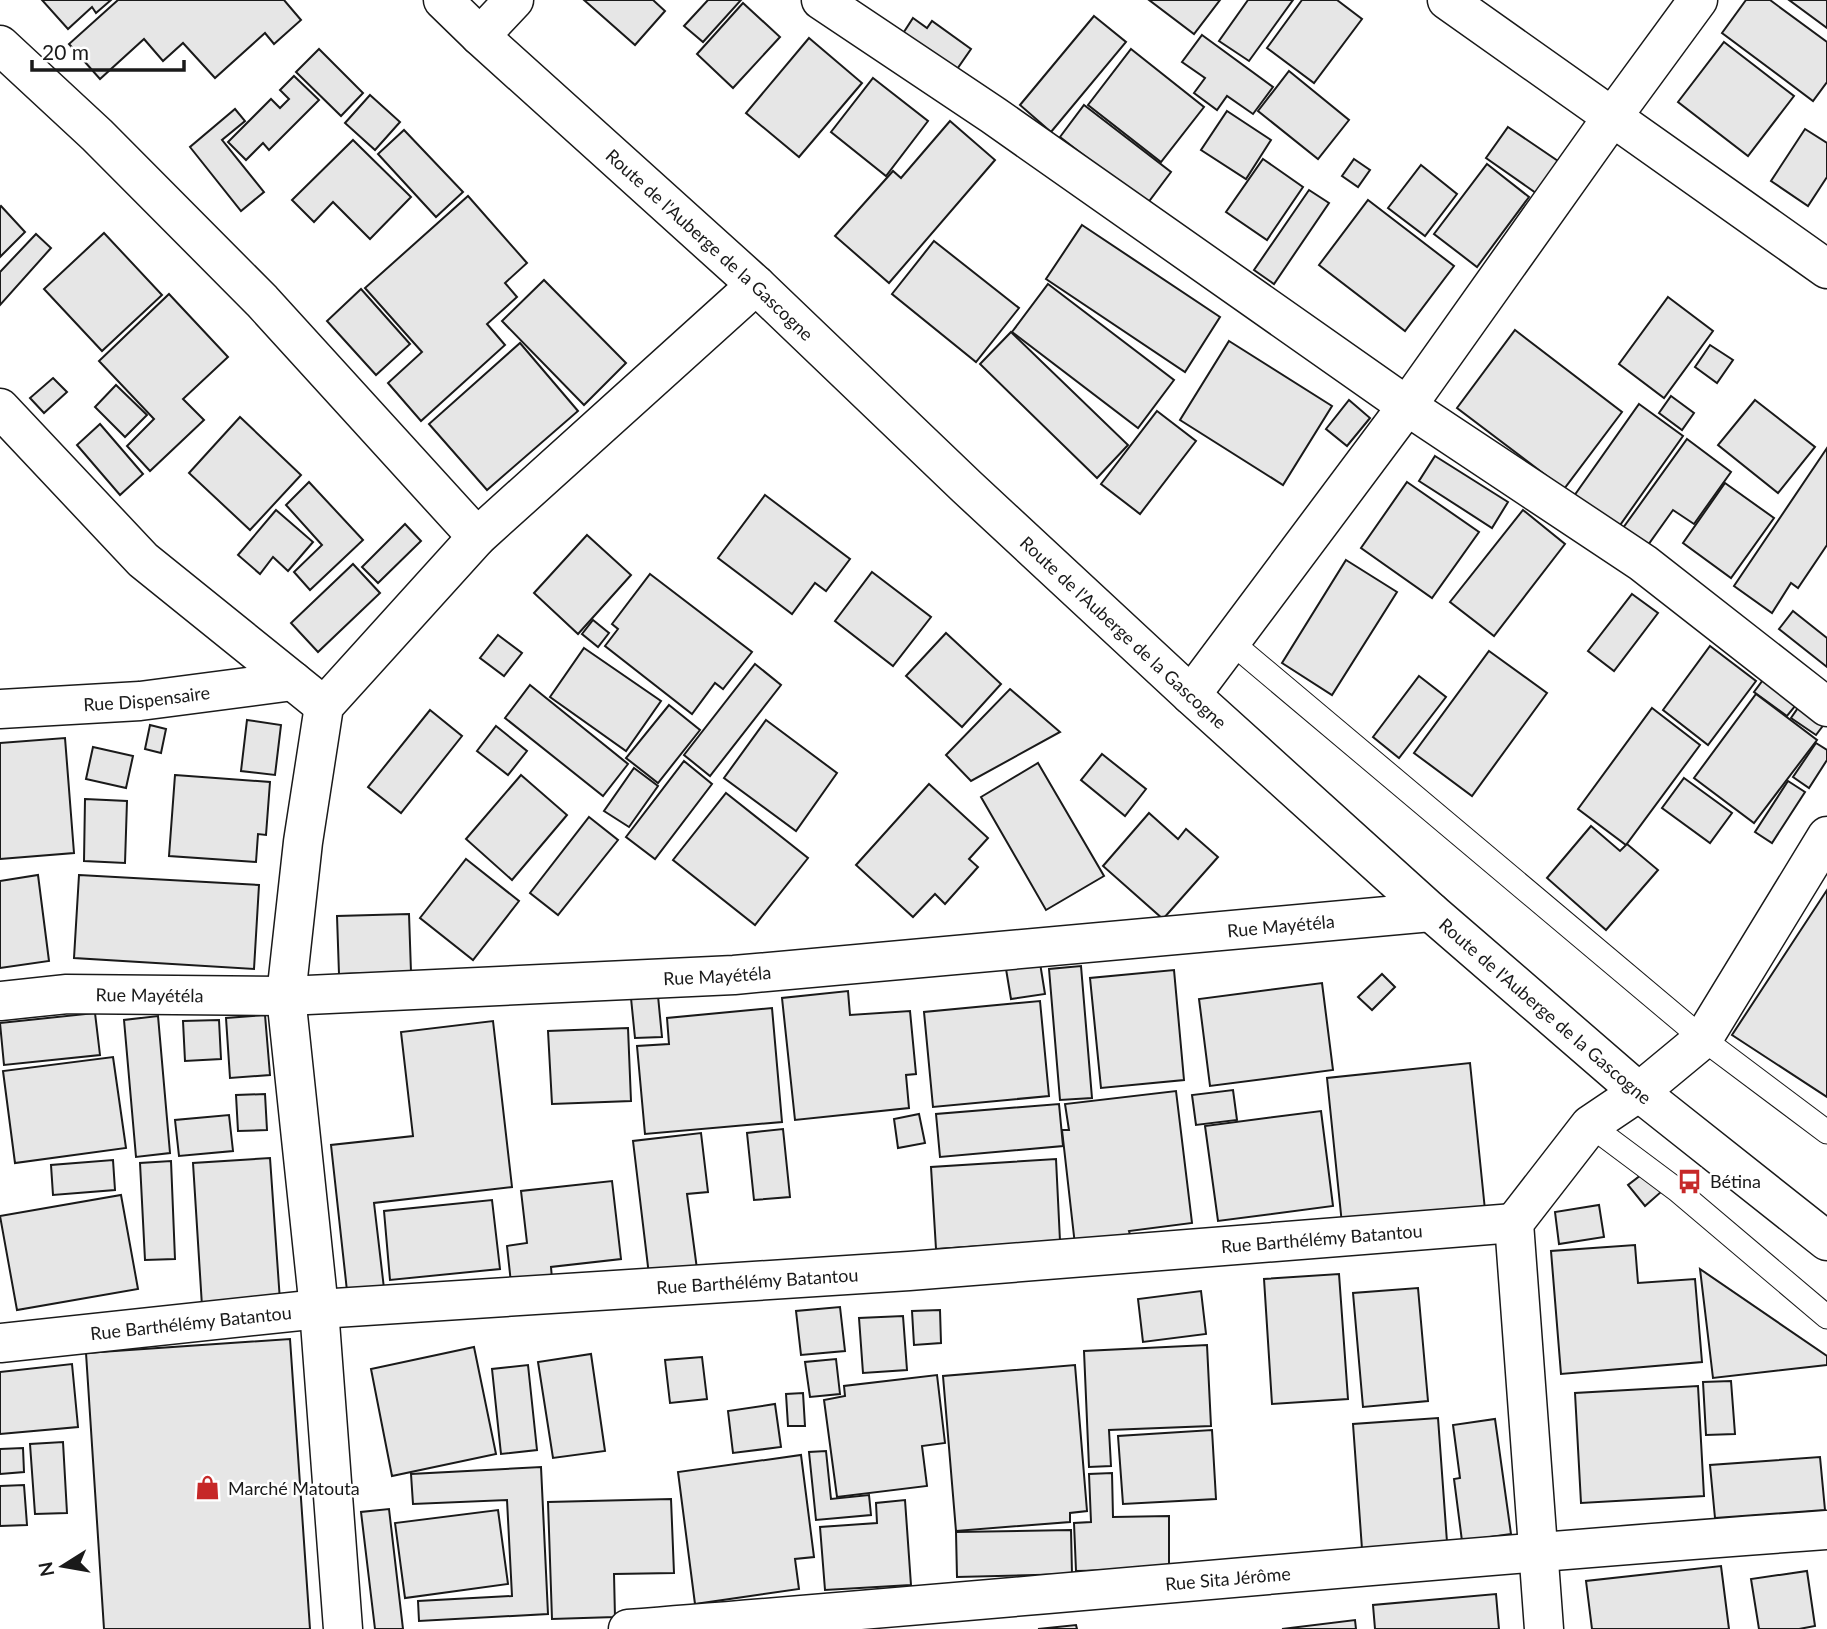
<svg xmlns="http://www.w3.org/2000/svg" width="1827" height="1629" font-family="Lato,sans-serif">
<rect width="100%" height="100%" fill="#fff"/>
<g fill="#e6e6e6" stroke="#1a1a1a" stroke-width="2">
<polygon points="42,0 111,0 96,13 92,7 68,29"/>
<polygon points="118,0 284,0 301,20 274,44 265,33 215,78 183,43 163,61 144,39 100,79 69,44"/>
<polygon points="584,0 653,0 665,11 635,45"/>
<polygon points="708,0 741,0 703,42 684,26"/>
<polygon points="1149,0 1220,0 1194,34"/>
<polygon points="1248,0 1293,0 1249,61 1219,41"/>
<polygon points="1302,0 1337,0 1362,19 1314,83 1267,48"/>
<polygon points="1746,0 1770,0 1827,42 1827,82 1813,101 1722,33"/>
<polygon points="1789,0 1827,0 1827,28"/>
<polygon points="743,3 780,37 733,88 697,54"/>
<polygon points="1094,16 1126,42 1051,132 1020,105"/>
<polygon points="913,18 927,28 932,21 971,49 955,72 902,35"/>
<polygon points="1202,35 1273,87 1253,114 1227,96 1217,110 1194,93 1205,78 1182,62"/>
<polygon points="809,38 862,83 799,157 746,113"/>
<polygon points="1724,42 1794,96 1748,156 1678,102"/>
<polygon points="319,49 363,93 341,116 296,72"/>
<polygon points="1131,49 1204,107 1161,162 1088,105"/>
<polygon points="1289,71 1349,120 1318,159 1258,111"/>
<polygon points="294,76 319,100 269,150 263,143 246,160 228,142 271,99 280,108 289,99 280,90"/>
<polygon points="873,78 928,121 886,176 831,132"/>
<polygon points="370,95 400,122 375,150 345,123"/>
<polygon points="1084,105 1171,172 1147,204 1060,137"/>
<polygon points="235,109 245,121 222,140 264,192 241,211 190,147"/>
<polygon points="1227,111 1271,140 1246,179 1201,150"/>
<polygon points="950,121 995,160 889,283 835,236 893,171 901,178"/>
<polygon points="1508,127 1558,161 1536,193 1486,158"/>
<polygon points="1805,129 1827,143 1827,177 1808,206 1771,181"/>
<polygon points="404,130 463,192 436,217 378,154"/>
<polygon points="353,140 411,197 370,239 333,202 314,222 292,200"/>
<polygon points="1263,159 1303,187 1267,240 1226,212"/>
<polygon points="1354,159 1370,170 1358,187 1342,176"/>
<polygon points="1487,164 1529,197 1477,267 1434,234"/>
<polygon points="1421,165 1457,194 1425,236 1388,208"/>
<polygon points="1309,190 1329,203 1274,284 1254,270"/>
<polygon points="468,196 527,263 505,283 517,297 487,324 505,345 421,421 388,383 422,352 365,288"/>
<polygon points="1368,200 1454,266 1405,331 1319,265"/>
<polygon points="1,206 25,232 0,257 0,207"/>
<polygon points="1082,225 1220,317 1185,372 1046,279"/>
<polygon points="104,233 162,295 102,351 44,289"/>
<polygon points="36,234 51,248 0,305 0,272"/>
<polygon points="934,241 1019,308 976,362 892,294"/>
<polygon points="544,280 626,363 584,405 502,321"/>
<polygon points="1048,284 1174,380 1138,428 1012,332"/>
<polygon points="361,289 410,344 376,375 327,321"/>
<polygon points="169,294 228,357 183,399 204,420 150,471 127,446 154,419 99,361"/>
<polygon points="1668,297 1713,331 1664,398 1619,364"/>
<polygon points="1515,330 1622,412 1564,489 1457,408"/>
<polygon points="1011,332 1128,445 1097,478 980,364"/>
<polygon points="1229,341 1332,406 1283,485 1180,420"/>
<polygon points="520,343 578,411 487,490 429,424"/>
<polygon points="1710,345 1733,360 1717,383 1695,367"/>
<polygon points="53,378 67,392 44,413 30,398"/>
<polygon points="116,385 147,415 125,437 95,407"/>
<polygon points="1671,396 1694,413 1682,430 1659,413"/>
<polygon points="1349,400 1370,418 1347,446 1326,429"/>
<polygon points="1755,400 1815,447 1778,493 1718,445"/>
<polygon points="1639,404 1683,436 1618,528 1574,496"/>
<polygon points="1157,411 1196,441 1140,514 1101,484"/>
<polygon points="240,417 301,475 250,530 189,473"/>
<polygon points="100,424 143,474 120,495 77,445"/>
<polygon points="1687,439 1731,472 1694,524 1673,510 1648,545 1623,528"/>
<polygon points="1827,448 1827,545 1798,588 1791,583 1772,613 1734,586"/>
<polygon points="1435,456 1508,502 1492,528 1419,481"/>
<polygon points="309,482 363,540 310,590 294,572 322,545 286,505"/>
<polygon points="1407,482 1479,532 1432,598 1361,548"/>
<polygon points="1725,483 1774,518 1731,578 1683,543"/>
<polygon points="765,495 850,559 826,591 815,583 792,614 718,558"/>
<polygon points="276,510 313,542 288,571 273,557 260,574 238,555"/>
<polygon points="1523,510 1565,544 1494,636 1450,602"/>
<polygon points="405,524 421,541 378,583 362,567"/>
<polygon points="587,535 631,575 578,634 534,593"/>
<polygon points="1346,560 1397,592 1332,695 1282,663"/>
<polygon points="353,564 380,593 318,652 291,623"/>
<polygon points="872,572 931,617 893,666 835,621"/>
<polygon points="650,574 752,652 723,689 715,683 692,714 605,646 618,629 612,624"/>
<polygon points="1632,594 1658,613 1614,671 1588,651"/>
<polygon points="1793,611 1827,638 1827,667 1779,629"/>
<polygon points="593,620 609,633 598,647 582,634"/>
<polygon points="946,633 1001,684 962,727 906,676"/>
<polygon points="498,635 522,653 504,676 480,658"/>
<polygon points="1710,646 1756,681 1708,745 1663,710"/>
<polygon points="584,648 661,701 626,751 550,697"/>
<polygon points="1489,651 1547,693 1472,796 1414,753"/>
<polygon points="755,664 781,685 710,776 684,755"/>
<polygon points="1419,676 1446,697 1399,758 1373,737"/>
<polygon points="1763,680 1796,705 1787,716 1754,692"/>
<polygon points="530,685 628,764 603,796 505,718"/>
<polygon points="1010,689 1060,732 971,781 946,755"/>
<polygon points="1756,694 1817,740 1754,823 1694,778"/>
<polygon points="669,705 700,730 658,783 626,758"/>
<polygon points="1800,705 1825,723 1816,735 1791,718"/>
<polygon points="1652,708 1700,745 1626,845 1578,809"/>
<polygon points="430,710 462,736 401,813 368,787"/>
<polygon points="247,720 281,725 275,775 241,771"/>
<polygon points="766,720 837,773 796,831 724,778"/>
<polygon points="150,725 166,729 161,753 145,749"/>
<polygon points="496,726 527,751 508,775 477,751"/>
<polygon points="65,738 74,853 0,859 0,743"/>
<polygon points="1816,743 1827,750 1827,760 1809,788 1793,777"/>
<polygon points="93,747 133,756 126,788 86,779"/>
<polygon points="1102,754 1146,789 1125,816 1081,780"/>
<polygon points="684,761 712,784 655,859 626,837"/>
<polygon points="1038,763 1104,876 1046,910 981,797"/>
<polygon points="634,768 658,786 629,827 604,811"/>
<polygon points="175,775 270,782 266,835 258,834 256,862 169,856"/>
<polygon points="521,775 567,815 512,880 466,839"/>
<polygon points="1684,778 1732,813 1710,843 1662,808"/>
<polygon points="1788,781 1805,792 1772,843 1755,832"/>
<polygon points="929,784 988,838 969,859 978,867 945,904 935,894 913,917 856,865"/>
<polygon points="726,793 808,858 755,925 673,860"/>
<polygon points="85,799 127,801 125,863 84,861"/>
<polygon points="1149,813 1178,839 1186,829 1218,857 1163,919 1103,866"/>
<polygon points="589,817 618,840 558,915 530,893"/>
<polygon points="1591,826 1620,851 1627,844 1658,870 1606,930 1547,878"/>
<polygon points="466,859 519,901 473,960 420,918"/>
<polygon points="38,875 49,961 0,968 0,881"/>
<polygon points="79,875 259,885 254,969 74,958"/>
<polygon points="1827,890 1827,1097 1732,1035"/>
<polygon points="409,914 411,972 339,974 337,916"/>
<polygon points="1040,963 1045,994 1011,999 1006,969"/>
<polygon points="1081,966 1092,1098 1060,1100 1049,969"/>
<polygon points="1174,970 1184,1080 1101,1088 1090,978"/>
<polygon points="1382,974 1395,987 1372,1010 1358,997"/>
<polygon points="1322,983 1333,1070 1210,1086 1199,999"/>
<polygon points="848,991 850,1015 910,1011 916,1074 906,1075 909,1108 795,1120 782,998"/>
<polygon points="658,996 662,1037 635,1038 631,998"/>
<polygon points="1040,1001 1049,1096 933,1107 924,1012"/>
<polygon points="772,1008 782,1122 645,1134 637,1046 669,1044 667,1018"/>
<polygon points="95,1013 100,1055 4,1065 0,1023"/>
<polygon points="265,1015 270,1075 230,1078 226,1018"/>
<polygon points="158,1016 170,1153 136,1157 124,1020"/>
<polygon points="219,1020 221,1059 185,1061 183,1021"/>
<polygon points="493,1021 512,1187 374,1203 385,1297 348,1300 331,1145 413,1136 401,1032"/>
<polygon points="628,1028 631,1101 552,1104 548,1031"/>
<polygon points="113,1057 126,1148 15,1163 3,1071"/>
<polygon points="1470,1063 1485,1210 1342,1224 1327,1078"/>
<polygon points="1233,1090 1237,1120 1196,1125 1192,1095"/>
<polygon points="1176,1091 1192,1223 1129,1231 1131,1238 1075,1245 1062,1130 1069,1130 1065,1104"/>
<polygon points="265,1094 267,1130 238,1131 236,1095"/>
<polygon points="1059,1104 1063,1146 940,1157 936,1114"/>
<polygon points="1321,1111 1333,1206 1218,1221 1205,1126"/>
<polygon points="919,1114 925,1143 898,1148 894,1119"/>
<polygon points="229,1115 233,1151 179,1156 175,1120"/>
<polygon points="783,1129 790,1197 754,1200 747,1133"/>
<polygon points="701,1133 708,1192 687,1194 697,1269 649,1275 633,1141"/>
<polygon points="270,1158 280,1301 202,1306 193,1163"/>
<polygon points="1056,1159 1060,1241 936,1249 931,1167"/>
<polygon points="113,1160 115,1190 53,1195 51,1165"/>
<polygon points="171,1161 175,1259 145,1260 140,1163"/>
<polygon points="1645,1172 1661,1192 1645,1206 1628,1185"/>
<polygon points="612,1181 621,1259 551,1267 552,1279 511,1283 507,1246 527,1243 521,1191"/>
<polygon points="121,1195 138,1289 17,1310 0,1216"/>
<polygon points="492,1200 500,1269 390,1280 384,1211"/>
<polygon points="1599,1205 1604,1237 1559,1244 1555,1212"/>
<polygon points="1635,1245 1638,1283 1695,1279 1702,1362 1561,1374 1551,1251"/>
<polygon points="1700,1269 1827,1356 1827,1365 1713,1378"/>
<polygon points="1339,1274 1348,1399 1272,1404 1264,1279"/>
<polygon points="1418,1288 1428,1401 1363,1407 1353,1293"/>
<polygon points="1201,1291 1206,1334 1143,1342 1138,1299"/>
<polygon points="840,1307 845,1351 801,1355 796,1311"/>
<polygon points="940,1310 941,1343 914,1345 912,1311"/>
<polygon points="903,1316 907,1370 863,1373 859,1318"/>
<polygon points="290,1339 310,1629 104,1629 86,1353"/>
<polygon points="1207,1345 1211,1426 1109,1430 1111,1466 1089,1467 1084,1351"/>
<polygon points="474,1347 496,1454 392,1476 371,1369"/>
<polygon points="591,1354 605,1451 553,1458 538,1362"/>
<polygon points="702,1357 707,1399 670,1403 665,1360"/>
<polygon points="836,1359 840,1394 810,1397 805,1362"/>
<polygon points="72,1364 78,1427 0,1434 0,1372"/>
<polygon points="528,1365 537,1450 501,1454 492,1369"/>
<polygon points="1075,1365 1087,1511 1070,1513 1070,1522 956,1531 943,1376"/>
<polygon points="937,1375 945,1443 922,1446 927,1486 837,1497 824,1400 845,1396 844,1386"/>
<polygon points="1731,1381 1735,1434 1706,1435 1703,1382"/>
<polygon points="1698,1386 1704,1496 1581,1503 1575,1393"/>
<polygon points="803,1393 805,1426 788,1426 786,1394"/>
<polygon points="775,1404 781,1447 733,1453 728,1411"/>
<polygon points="1438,1418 1447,1542 1362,1549 1353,1424"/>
<polygon points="1495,1419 1511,1534 1462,1541 1454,1479 1460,1478 1453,1425"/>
<polygon points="1212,1430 1216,1499 1123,1504 1118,1436"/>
<polygon points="63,1442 67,1513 35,1514 30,1444"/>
<polygon points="23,1448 24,1472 0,1474 0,1449"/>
<polygon points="826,1451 831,1499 869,1495 871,1515 816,1520 809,1452"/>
<polygon points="801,1455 814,1557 795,1559 799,1589 695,1604 678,1472"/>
<polygon points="1820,1457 1825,1510 1715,1518 1710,1465"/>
<polygon points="541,1467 548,1614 419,1621 418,1601 512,1596 507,1500 413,1504 411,1474"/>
<polygon points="1112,1473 1113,1517 1169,1516 1169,1569 1076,1571 1074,1523 1091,1522 1089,1474"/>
<polygon points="24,1485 27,1525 0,1526 0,1486"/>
<polygon points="671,1499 674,1573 614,1574 615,1617 552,1619 548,1502"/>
<polygon points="905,1500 911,1585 825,1590 820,1527 877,1523 876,1503"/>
<polygon points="389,1509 403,1629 375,1629 361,1512"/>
<polygon points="498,1510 508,1584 405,1598 395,1523"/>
<polygon points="1071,1530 1072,1574 957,1577 956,1532"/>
<polygon points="1721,1566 1729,1629 1592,1629 1586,1581"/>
<polygon points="1807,1571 1815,1626 1799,1629 1759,1629 1751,1579"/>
<polygon points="1496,1594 1499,1629 1375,1629 1373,1605"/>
<polygon points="1355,1620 1356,1629 1282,1629"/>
<polygon points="1076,1625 1077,1629 1038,1629"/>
</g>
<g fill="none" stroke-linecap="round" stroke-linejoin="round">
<defs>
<g id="service">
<polyline points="1231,642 1703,1039 1827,1132"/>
<polyline points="1590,1125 1677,1190 1827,1317"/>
</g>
<g id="minor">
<polyline points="821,0 993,115 1407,406 1643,563 1827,707"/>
<polyline points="1447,0 1827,269"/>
<polyline points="480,36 514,0"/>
<polyline points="0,45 97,135 262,301 477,537"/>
<polyline points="0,408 143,560 324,706"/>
<polyline points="1191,695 1407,406 1613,116 1698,0"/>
<path id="s1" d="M0,709L140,701L293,681"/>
<path id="s2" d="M0,1001L67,994L286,996L734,975L1431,912"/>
<path id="s3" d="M0,1343L319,1309L909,1271L1514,1223"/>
<polyline points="343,1629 319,1309 286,996 303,842 324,706 477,537 756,285"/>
<path id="s4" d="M628,1629C1028,1598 1427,1558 1827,1530"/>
<polyline points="1544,1629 1514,1223 1590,1125 1639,1092 1703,1039 1827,836"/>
</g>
<g id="tertiary">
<path id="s5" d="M443,0L480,36L756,285L967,487L1191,695L1431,912L1639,1092L1827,1241"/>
</g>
</defs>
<use href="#service" stroke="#1a1a1a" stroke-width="25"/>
<use href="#minor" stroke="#1a1a1a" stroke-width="41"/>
<use href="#tertiary" stroke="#1a1a1a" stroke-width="41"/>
<use href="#service" stroke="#fff" stroke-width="23"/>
<use href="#minor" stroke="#fff" stroke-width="38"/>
<use href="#tertiary" stroke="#fff" stroke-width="38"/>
</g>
<defs>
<symbol id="bus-bare" viewBox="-9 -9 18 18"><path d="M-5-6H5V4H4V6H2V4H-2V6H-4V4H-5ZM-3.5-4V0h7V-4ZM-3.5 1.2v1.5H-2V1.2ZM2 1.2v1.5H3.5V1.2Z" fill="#c62828" stroke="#fff" stroke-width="2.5" paint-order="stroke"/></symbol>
<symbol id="shop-bare" viewBox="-9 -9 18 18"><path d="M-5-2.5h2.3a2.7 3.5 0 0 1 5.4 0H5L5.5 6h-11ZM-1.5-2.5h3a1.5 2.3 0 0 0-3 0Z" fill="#c62828" stroke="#fff" stroke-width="2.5" paint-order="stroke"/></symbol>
</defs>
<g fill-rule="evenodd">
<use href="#bus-bare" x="1672" y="1164" width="35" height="35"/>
<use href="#shop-bare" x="190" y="1470" width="35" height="35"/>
</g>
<g text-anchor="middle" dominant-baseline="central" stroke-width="5" stroke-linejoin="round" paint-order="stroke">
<g font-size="18" fill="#1a1a1a" stroke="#fff">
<text stroke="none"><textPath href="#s5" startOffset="362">Route de l'Auberge de la Gascogne</textPath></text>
<text stroke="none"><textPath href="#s5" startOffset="929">Route de l'Auberge de la Gascogne</textPath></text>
<text stroke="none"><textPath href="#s1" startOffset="147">Rue Dispensaire</textPath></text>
<text stroke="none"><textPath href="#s2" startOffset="1284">Rue Mayétéla</textPath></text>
<text stroke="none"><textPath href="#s2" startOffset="718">Rue Mayétéla</textPath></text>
<text stroke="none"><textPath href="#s2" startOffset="150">Rue Mayétéla</textPath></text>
<text stroke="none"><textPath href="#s5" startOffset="1496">Route de l'Auberge de la Gascogne</textPath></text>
<text stroke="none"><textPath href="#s3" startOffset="1326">Rue Barthélémy Batantou</textPath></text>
<text stroke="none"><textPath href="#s3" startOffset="760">Rue Barthélémy Batantou</textPath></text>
<text stroke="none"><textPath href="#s3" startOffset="192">Rue Barthélémy Batantou</textPath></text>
<text stroke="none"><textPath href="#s4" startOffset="602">Rue Sita Jérôme</textPath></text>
</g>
<g font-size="18" fill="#1a1a1a" stroke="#fff" text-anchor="start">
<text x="1710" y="1181">Bétina</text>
<text x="228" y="1488">Marché Matouta</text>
</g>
</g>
<g transform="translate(63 1566) rotate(259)" stroke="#ffffff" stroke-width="5" paint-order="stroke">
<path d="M0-5L12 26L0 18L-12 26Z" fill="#1a1a1a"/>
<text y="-10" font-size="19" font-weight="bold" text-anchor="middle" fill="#1a1a1a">N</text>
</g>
<path d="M32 60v10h152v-10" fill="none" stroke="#1a1a1a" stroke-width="3.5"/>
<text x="42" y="60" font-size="21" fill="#1a1a1a" stroke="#ffffff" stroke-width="5" paint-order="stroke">20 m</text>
</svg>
